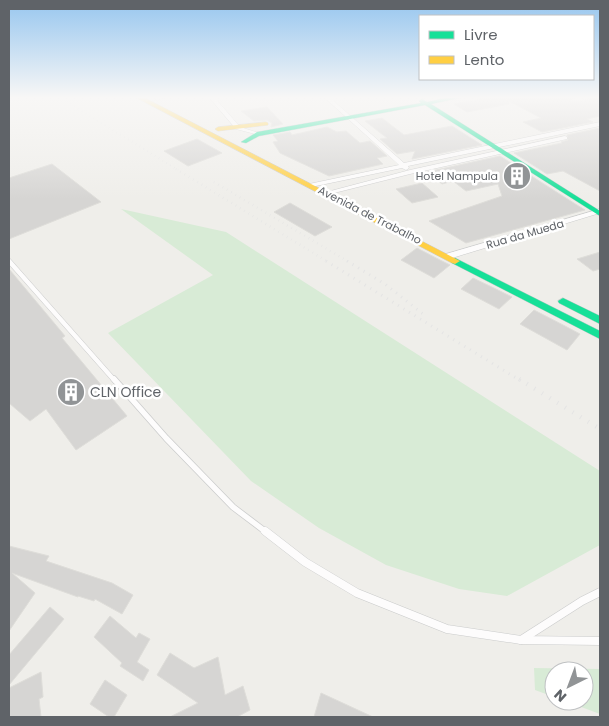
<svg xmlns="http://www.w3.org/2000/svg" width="609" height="726" font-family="Poppins,sans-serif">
<rect width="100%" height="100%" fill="#efeeea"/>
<g fill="#d8ebd6">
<polygon points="121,209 226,232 600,471 600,545 507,596 459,589 386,565 319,528 251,481 108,333 213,275"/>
<polygon points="534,668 600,669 600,714 565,701 584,701 584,671 554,671 554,697 535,690"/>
</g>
<g fill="#d6d5d3" stroke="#deddd9">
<polygon points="491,97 572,97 572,102 595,98 600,100 600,116 587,119 593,122 542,132 523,122 541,118 509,101 509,104 467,112 454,104"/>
<polygon points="267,107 283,124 271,127 272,123 267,120 254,121 241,111"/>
<polygon points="382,118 404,135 452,126 482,145 412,159 415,151 397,154 380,139 387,138 365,121"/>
<polygon points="327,127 337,132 346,131 360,143 370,141 387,156 377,158 383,164 329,176 280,153 273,142 278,141 273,135 290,132 292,135"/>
<polygon points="600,128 600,191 563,171 547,174 514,153 562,143 561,142 568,140 567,135"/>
<polygon points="197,139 222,153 188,166 164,151"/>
<polygon points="500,156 577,205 585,210 466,243 429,221 502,196 498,184 466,191 453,181 442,184 427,172"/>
<polygon points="52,164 101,202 9,239 9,178"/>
<polygon points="422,183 438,197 412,203 396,189"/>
<polygon points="290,203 332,227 315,236 274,212"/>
<polygon points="417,248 440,260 450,265 434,278 401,260"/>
<polygon points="600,252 600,269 593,271 577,259"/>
<polygon points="9,269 65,336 62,338 127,416 76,450 46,409 30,421 9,403"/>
<polygon points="473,278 498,290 512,297 499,309 461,289"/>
<polygon points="534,310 565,326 580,334 567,350 520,324"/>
<polygon points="9,546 49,556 46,561 112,583 133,595 122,614 95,599 94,601 78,596 78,597 12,573 35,593 9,631"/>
<polygon points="50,607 64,619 9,685 9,655"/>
<polygon points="110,616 136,638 139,633 150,639 137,662 149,670 143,681 120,666 122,663 94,637"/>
<polygon points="170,653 194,668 218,657 225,695 243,686 250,710 237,717 170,717 198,703 157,675"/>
<polygon points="41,672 43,697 39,699 41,717 9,717 9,688"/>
<polygon points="105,680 127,695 114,717 109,717 90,704"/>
<polygon points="321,693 373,717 314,717"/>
</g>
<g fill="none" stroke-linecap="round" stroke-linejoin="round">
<defs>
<polyline id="lane-far2" points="9,261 115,381"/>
<polyline id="lane-far1" points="114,379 166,438 233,507 266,532"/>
<g id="lane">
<polyline points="265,531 305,562 357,593 447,629 521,640 600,641"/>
<polyline points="521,640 582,601 600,592"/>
</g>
<g id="street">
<polygon points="159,97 169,97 156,100 156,98"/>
<polygon points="209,97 214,97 240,127 259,133 259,135 236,129"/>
<polygon points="324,97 329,97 404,163 600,122 600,126 408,166 409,168 406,170 402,168 311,187 309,186 309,184 399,165"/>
<polygon points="565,136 567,137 567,139 410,174 326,195 323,193 410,170"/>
<polygon points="600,209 600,213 452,258 449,258 445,256 446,254"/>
</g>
<g id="fast">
<polygon points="450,97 464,97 431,104 600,211 600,216 425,105 259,136 246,143 241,142 257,132 421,103 419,101 422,99 427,102"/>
<polygon points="455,258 600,331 600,339 452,263 450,261"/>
<polygon points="563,298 600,316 600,324 559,303 558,301"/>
</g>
<g id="slow">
<polygon points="135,97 143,97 460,261 455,264 452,263"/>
<polygon points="266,122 268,123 268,125 218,131 215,129 218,127"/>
</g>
</defs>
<use href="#lane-far2" stroke="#cbcccc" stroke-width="5.5"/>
<use href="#lane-far1" stroke="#cbcccc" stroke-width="7"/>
<use href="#lane" stroke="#cbcccc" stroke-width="9"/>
<use href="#street" stroke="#cbcccc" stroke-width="1"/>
<use href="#fast" stroke="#cacacb" stroke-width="1"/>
<use href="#slow" stroke="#cacacb" stroke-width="1"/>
<use href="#lane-far2" stroke="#fdfcfc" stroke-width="4.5"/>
<use href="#lane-far1" stroke="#fdfcfc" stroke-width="5.5"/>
<use href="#lane" stroke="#fdfcfc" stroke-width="8"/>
<use href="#street" fill="#fdfcfc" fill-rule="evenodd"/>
<use href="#fast" fill="#16e098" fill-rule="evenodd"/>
<use href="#slow" fill="#ffcf43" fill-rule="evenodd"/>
<polyline stroke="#e4e4e4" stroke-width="2" stroke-dasharray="0.5 4" stroke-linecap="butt" points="59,97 178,170"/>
<g stroke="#e4e4e4" stroke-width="2.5" stroke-dasharray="0.5 4.5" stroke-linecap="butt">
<polyline points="176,169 328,262"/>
<polyline points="214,182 349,262"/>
</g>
<g stroke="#e4e4e4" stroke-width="3" stroke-dasharray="1 5.5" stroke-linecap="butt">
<polyline points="326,261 521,381"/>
<polyline points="347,261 385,284 423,314"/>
</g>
<polyline stroke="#e4e4e4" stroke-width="4.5" stroke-dasharray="1 8" stroke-linecap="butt" points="519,379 600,429"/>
</g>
<linearGradient id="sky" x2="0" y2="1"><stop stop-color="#97c6ef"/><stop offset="0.49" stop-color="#f8f7f6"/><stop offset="1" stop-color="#f8f7f6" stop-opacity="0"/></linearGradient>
<rect width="609" height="199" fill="url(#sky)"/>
<defs>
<symbol id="building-disc" viewBox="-11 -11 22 22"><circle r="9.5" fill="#919496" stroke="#fff"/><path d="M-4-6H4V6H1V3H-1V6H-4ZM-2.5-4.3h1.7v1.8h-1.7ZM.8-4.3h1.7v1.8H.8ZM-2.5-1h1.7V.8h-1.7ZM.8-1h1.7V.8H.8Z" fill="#fff"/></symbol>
</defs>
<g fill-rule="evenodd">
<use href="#building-disc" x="501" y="160" width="32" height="32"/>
<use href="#building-disc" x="55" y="376" width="32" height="32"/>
</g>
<g text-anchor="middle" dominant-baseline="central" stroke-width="5" stroke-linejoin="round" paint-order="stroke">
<g font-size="11" fill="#5f6368" stroke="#fff" text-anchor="end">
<text x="498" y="176">Hotel Nampula</text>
</g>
<g font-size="11" fill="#5f6368" stroke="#fff">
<text transform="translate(370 215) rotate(27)">Avenida de Trabalho</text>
<text transform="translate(525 234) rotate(-16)">Rua da Mueda</text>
</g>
<g font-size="14" fill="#5f6368" stroke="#fff" text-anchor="start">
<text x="90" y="392">CLN Office</text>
</g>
</g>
<rect width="609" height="726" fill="none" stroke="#5f6368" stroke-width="20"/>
<rect x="419" y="15" width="175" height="65" fill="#ffffff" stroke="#bfc1c3"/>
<rect x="429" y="31" width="25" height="8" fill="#16e098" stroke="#bfc1c3"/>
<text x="464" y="40" font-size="15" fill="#5f6368">Livre</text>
<rect x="429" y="56" width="25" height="8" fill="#ffcf43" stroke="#bfc1c3"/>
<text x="464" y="65" font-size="15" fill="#5f6368">Lento</text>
<g transform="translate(569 686) rotate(222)"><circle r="24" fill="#ffffff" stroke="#bfc1c3"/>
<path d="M0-4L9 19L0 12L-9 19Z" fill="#919496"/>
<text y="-8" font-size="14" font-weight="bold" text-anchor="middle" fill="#5f6368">N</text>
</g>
</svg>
